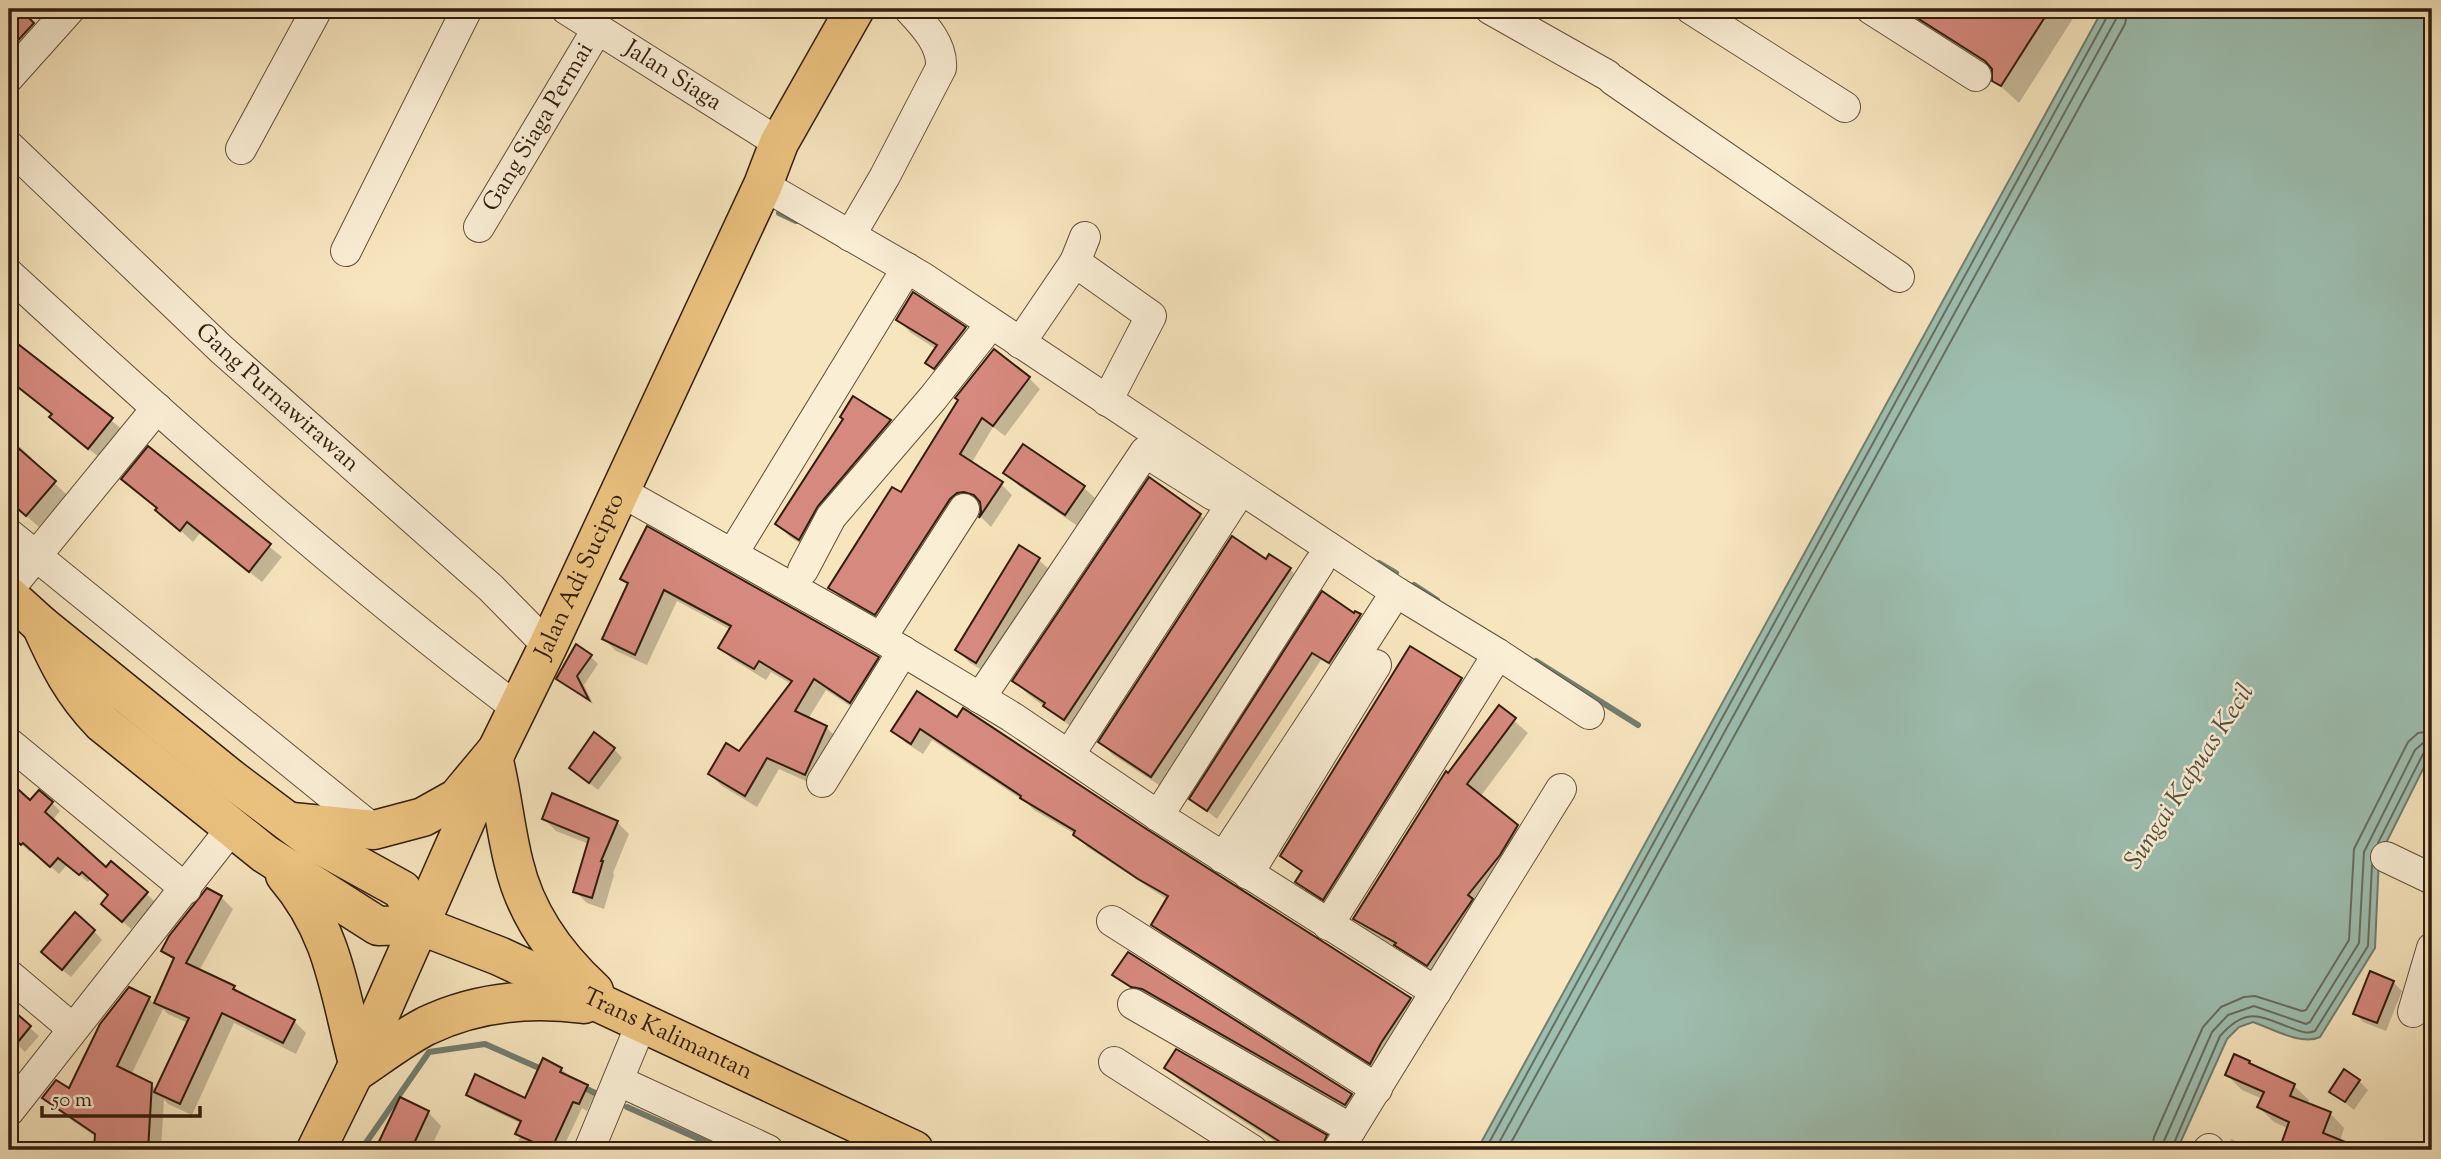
<svg xmlns="http://www.w3.org/2000/svg" width="2441" height="1159" font-family="'Sorts Mill Goudy',serif">
<rect width="100%" height="100%" fill="#f7e5be"/>
<filter id="stains"><feTurbulence type="fractalNoise" baseFrequency=".00286" numOctaves="4"/><feColorMatrix values="0 0 0 0 .2 0 0 0 0 .09 0 0 0 0 .02 0 0 0 .5 -.17"/></filter>
<radialGradient id="worn" r=".72"><stop offset=".6" stop-color="#630" stop-opacity="0"/><stop offset="1" stop-color="#630" stop-opacity=".3"/></radialGradient>
<path fill="#9dbfb1" stroke="#727e70" stroke-width="2" d="M2103,9H2432V751L2379,857L2375,948L2320,1037C2301,1046 2271,1028 2253,1022L2239,1027L2227,1039L2177,1150H1477Z"/>
<g fill="#0003" fill-rule="evenodd">
<polygon points="9,9 19,9 45,36 20,63 9,52"/>
<polygon points="1891,9 2079,9 2019,103 1994,80 1994,71 1900,11"/>
<polygon points="913,295 965,329 978,342 941,377 927,363 936,349 911,333 898,320"/>
<polygon points="9,338 123,430 100,458 63,428 53,415 9,381"/>
<polygon points="1029,378 1040,389 1005,436 993,427 971,464 1001,484 1012,495 991,527 981,517 983,511 982,504 976,502 887,624 841,598 831,588 902,495 960,400"/>
<polygon points="854,399 890,422 902,434 812,551 790,537 777,524 845,419"/>
<polygon points="9,437 32,458 30,460 67,495 39,527 9,501"/>
<polygon points="149,449 282,557 262,582 200,533 193,542 124,479"/>
<polygon points="1006,473 1083,487 1097,500 1079,527 1019,486"/>
<polygon points="1200,515 1213,528 1078,732 1028,694 1014,681"/>
<polygon points="648,529 878,658 889,670 862,714 826,690 808,719 826,727 838,739 817,786 779,769 757,807 722,786 710,774 739,753 791,684 771,672 766,680 732,659 720,648 731,630 677,601 647,665 616,651 604,639 629,585 622,579"/>
<polygon points="1020,548 1039,560 1053,573 990,675 970,663 957,649"/>
<polygon points="1266,561 1290,569 1303,583 1165,789 1113,755 1100,742"/>
<polygon points="1323,594 1354,615 1360,616 1368,625 1339,671 1321,660 1217,819 1192,799"/>
<polygon points="590,656 598,664 584,685 593,704 559,678"/>
<polygon points="1436,663 1461,679 1473,691 1336,911 1310,894 1298,882 1303,874 1282,856"/>
<polygon points="917,693 1147,832 1410,1000 1422,1012 1383,1075 1165,937 1153,925 1168,900 1087,847 1075,834 1034,810 1027,803 932,740 923,754 906,743 894,730"/>
<polygon points="1499,708 1528,733 1480,797 1530,839 1440,977 1403,951 1368,931 1355,919 1449,775"/>
<polygon points="614,749 622,758 598,790 571,768"/>
<polygon points="9,784 30,802 52,803 60,811 52,821 107,869 146,893 155,902 131,929 112,912 110,896 91,879 88,882 67,865 59,874 32,850 30,852 9,833 13,826 9,822"/>
<polygon points="544,819 617,822 629,834 613,873 614,875 604,909 587,903 575,891 589,844 556,831"/>
<path d="M221,897L233,909L199,971L234,987L242,995L294,1021L306,1033L296,1054L234,1023L192,1115L168,1104L164,1099L161,1150H96V1137L57,1110L44,1098L69,1091L149,998L155,1005L174,961L163,950ZM163,1009L168,1014L188,1023L157,1091L151,1084L131,1075Z"/>
<polygon points="94,931 102,940 71,977 52,961"/>
<polygon points="1115,974 1351,1095 1363,1107 1357,1116 1144,998"/>
<polygon points="2393,982 2402,991 2386,1031 2363,1022 2355,1013"/>
<polygon points="9,1010 39,1036 25,1052 9,1037"/>
<polygon points="2432,1015 2432,1034 2425,1027"/>
<polygon points="2249,1062 2254,1068 2294,1086 2309,1100 2307,1105 2330,1113 2344,1128 2340,1141 2363,1150 2281,1150 2289,1129 2274,1122 2259,1107 2263,1099 2242,1090 2227,1075"/>
<polygon points="1167,1067 1326,1137 1339,1150 1288,1150 1180,1081"/>
<polygon points="561,1069 595,1094 587,1111 582,1108 562,1150 514,1150 520,1137 517,1134 522,1124 476,1102 468,1094 526,1100"/>
<polygon points="2359,1081 2368,1090 2354,1110 2332,1092"/>
<polygon points="401,1099 428,1112 441,1126 430,1150 377,1150"/>
<polygon points="2231,1139 2254,1150 2228,1150"/>
</g>
<g fill="none" stroke-linecap="round" stroke-linejoin="round">
<g stroke="#686e60" stroke-width="2">
<polyline points="2378,843 2423,754 2432,750"/>
<polyline points="1485,1150 2108,15 2109,9"/>
<polyline points="1495,1150 2116,19 2118,9"/>
<polyline points="1507,1150 2125,24 2128,9"/>
<polyline points="2152,1150 2154,1137 2203,1027 2221,1007 2244,997 2255,996 2302,1011 2306,1010 2349,940 2354,849 2408,742 2418,733 2432,731"/>
<polyline points="2162,1150 2164,1141 2212,1032 2228,1015 2254,1006 2306,1024 2310,1022 2359,943 2364,852 2415,750 2423,743 2432,741"/>
<path d="M2171,1150L2220,1036C2247,1005 2261,1017 2294,1029C2302,1032 2307,1034 2315,1031L2368,946L2372,865"/>
</g>
<g stroke="#727e70" stroke-width="6">
<polyline points="779,213 796,221"/>
<polyline points="1379,563 1396,573"/>
<polyline points="1414,585 1437,600"/>
<polyline points="1536,661 1638,725"/>
<polyline points="581,1086 595,1093"/>
<polyline points="627,1107 724,1150"/>
<polyline points="361,1150 429,1052 485,1044 546,1071"/>
</g>
</g>
<g fill="#d6897e" stroke="#321d0e" stroke-width="2">
<polygon points="9,9 20,9 34,23 9,50"/>
<polygon points="1903,9 2050,9 2001,86 1992,81 1992,69 1985,61"/>
<polygon points="913,292 966,327 934,369 925,363 937,345 896,320"/>
<polygon points="9,337 113,418 88,449 49,417 52,414 9,380"/>
<polygon points="994,349 1030,377 993,426 982,418 960,454 1003,482 979,518 981,511 980,502 974,495 964,492 957,493 950,499 875,615 828,588 892,487 901,492 958,400 955,398"/>
<polygon points="853,396 891,420 818,506 799,540 775,524 843,419 840,417"/>
<polygon points="9,440 56,481 26,516 9,501"/>
<polygon points="1023,444 1085,486 1065,515 1003,473"/>
<polygon points="148,446 271,544 249,572 187,522 180,531 155,510 157,508 121,479"/>
<polygon points="1149,477 1201,514 1064,720 1043,706 1045,703 1012,681"/>
<polygon points="647,526 879,657 850,703 814,679 795,711 827,726 805,775 767,758 745,796 708,774 726,743 739,751 792,681 759,661 754,669 718,648 731,626 664,590 635,655 602,639 628,583 620,579"/>
<polygon points="1232,536 1266,559 1269,554 1291,568 1151,777 1098,742"/>
<polygon points="1019,545 1040,558 976,663 955,650"/>
<polygon points="1322,591 1354,613 1355,611 1361,614 1329,663 1312,653 1207,811 1189,799"/>
<polygon points="576,644 592,655 577,676 589,700 556,679"/>
<polygon points="1410,646 1462,678 1323,900 1295,882 1302,871 1280,856"/>
<polygon points="917,691 957,717 963,708 1148,830 1411,998 1381,1043 1370,1064 1151,925 1168,896 1138,879 1073,835 1075,831 1020,798 1021,796 920,729 911,744 891,731"/>
<polygon points="1499,705 1516,718 1467,784 1518,825 1500,855 1468,895 1473,899 1427,966 1394,945 1396,943 1353,919 1446,771 1448,773"/>
<polygon points="594,732 615,748 589,783 569,768"/>
<polygon points="9,781 30,800 39,790 53,802 45,812 106,867 111,861 148,892 122,922 101,904 108,895 82,872 79,875 58,858 50,867 23,843 21,845 9,835"/>
<polygon points="552,793 618,821 601,861 603,861 592,898 573,892 589,838 542,819"/>
<polygon points="207,888 222,896 186,963 235,986 233,989 295,1020 283,1043 222,1013 180,1104 154,1092 189,1018 154,1003 174,958 161,951 169,936"/>
<polygon points="75,912 95,930 62,970 41,952"/>
<polygon points="1128,952 1352,1094 1345,1105 1142,989 1131,987 1112,975"/>
<polygon points="2370,971 2394,981 2377,1023 2353,1014"/>
<polygon points="129,987 150,997 117,1066 152,1083 148,1150 94,1150 95,1134 42,1098 56,1080 69,1088 100,1024"/>
<polygon points="9,1007 31,1026 9,1053"/>
<polygon points="1176,1049 1327,1135 1321,1150 1293,1150 1164,1068"/>
<polygon points="2234,1054 2250,1061 2249,1063 2295,1084 2290,1096 2331,1112 2323,1133 2365,1150 2279,1150 2289,1122 2257,1107 2264,1092 2225,1075"/>
<polygon points="543,1058 562,1068 560,1072 588,1085 579,1104 573,1102 551,1150 515,1134 521,1121 466,1095 475,1074 525,1098"/>
<polygon points="2344,1069 2360,1080 2345,1102 2329,1092"/>
<polygon points="400,1097 429,1111 411,1150 375,1150"/>
</g>
<g fill="none" stroke-linecap="round" stroke-linejoin="round">
<defs>
<g id="minor">
<path id="s1" d="M566,9L779,143"/>
<polyline points="1490,9 1607,75"/>
<polyline points="1691,9 1845,107"/>
<polyline points="1871,9 1976,76"/>
<polyline points="9,77 70,9"/>
<polyline points="1613,80 1899,277"/>
<path id="s2" d="M9,146L221,349L491,588L548,646"/>
<polyline points="241,149 317,9"/>
<polyline points="763,185 922,277 1396,592 1498,654 1589,714"/>
<path id="s3" d="M479,227L598,28"/>
<path d="M850,236L885,176L941,68C943,45 924,25 909,9"/>
<polyline points="346,251 467,9"/>
<polyline points="1075,262 1085,237"/>
<path d="M9,274C173,425 340,574 518,709"/>
<polyline points="1020,343 1075,262 1151,316 1107,401"/>
<polyline points="620,491 881,638 1012,717 1163,819 1436,992"/>
<polyline points="9,534 374,830"/>
<polyline points="733,553 907,268"/>
<polyline points="803,570 831,517 933,398 991,324"/>
<polyline points="9,589 157,408"/>
<polyline points="881,638 964,509"/>
<polyline points="980,698 1145,452 1213,495"/>
<polyline points="9,743 186,889"/>
<polyline points="1069,755 1233,502"/>
<polyline points="822,782 903,651"/>
<polyline points="1158,816 1319,564"/>
<polyline points="2386,857 2432,879"/>
<polyline points="1223,858 1328,698 1396,592"/>
<polyline points="1248,874 1376,665"/>
<polyline points="1112,921 1377,1089"/>
<polyline points="1328,925 1498,654"/>
<polyline points="9,975 72,1028"/>
<polyline points="1133,1004 1351,1129"/>
<polyline points="2413,1012 2432,948"/>
<polyline points="1114,1062 1252,1150"/>
<polyline points="619,1081 768,1150"/>
<polyline points="9,1111 231,829"/>
<polyline points="589,1150 642,1022"/>
<polyline points="1338,1150 1561,789"/>
<polyline points="2208,1150 2209,1149"/>
</g>
<g id="major">
<path id="s4" d="M316,1150L354,1073L497,750L548,646L763,185L779,143L855,9"/>
</g>
<g id="highway">
<polyline points="9,596 41,625 230,778 315,842 402,890 419,925"/>
<path id="s5" d="M41,625C58,663 72,692 102,723L265,854L378,926L419,925L499,956L914,1150"/>
<path d="M493,757C502,792 505,829 514,864C526,915 556,956 594,991"/>
<polyline points="292,822 374,830 423,817 457,798 497,750"/>
<path d="M285,875C335,933 339,993 358,1063"/>
<path d="M354,1073C377,1058 401,1039 426,1026C476,1002 530,997 584,1004"/>
</g>
</defs>
<use href="#minor" stroke="#634f3a" stroke-width="32"/>
<use href="#major" stroke="#321d0e" stroke-width="41"/>
<use href="#highway" stroke="#321d0e" stroke-width="41"/>
<use href="#minor" stroke="#faeed5" stroke-width="30"/>
<use href="#major" stroke="#ecc27f" stroke-width="38"/>
<use href="#highway" stroke="#ecc27f" stroke-width="38"/>
</g>
<g text-anchor="middle" dominant-baseline="central" stroke-width="5" stroke-linejoin="round" paint-order="stroke">
<g font-size="24" fill="#321d0e" stroke="#faeed5">
<text stroke="none"><textPath href="#s1" startOffset="126">Jalan Siaga</textPath></text>
<text stroke="none"><textPath href="#s3" startOffset="116">Gang Siaga Permai</textPath></text>
<text stroke="none"><textPath href="#s2" startOffset="368">Gang Purnawirawan</textPath></text>
<text stroke="none"><textPath href="#s4" startOffset="632">Jalan Adi Sucipto</textPath></text>
<text stroke="none"><textPath href="#s5" startOffset="772">Trans Kalimantan</textPath></text>
</g>
<g font-size="26" font-style="italic" fill="#524e3f" stroke="#faeed5">
<text transform="translate(2190 777) rotate(-57)">Sungai Kapuas Kecil</text>
</g>
</g>
<rect width="2441" height="1159" fill="none" stroke="#f7e5be" stroke-width="35"/>
<rect x="10" y="10" width="2420" height="1138" fill="none" stroke="#321d0e" stroke-width="3.5"/>
<rect x="18" y="18" width="2406" height="1124" fill="none" stroke="#321d0e" stroke-width="2"/>
<path d="M42 1106v10h158v-10" fill="none" stroke="#321d0e" stroke-width="3.5"/>
<text x="52" y="1106" font-size="21" fill="#321d0e" stroke="#faeed5" stroke-width="5" paint-order="stroke">50 m</text>
<rect width="100%" height="100%" filter="url(#stains)"/>
<rect width="100%" height="100%" fill="url(#worn)"/>
</svg>
